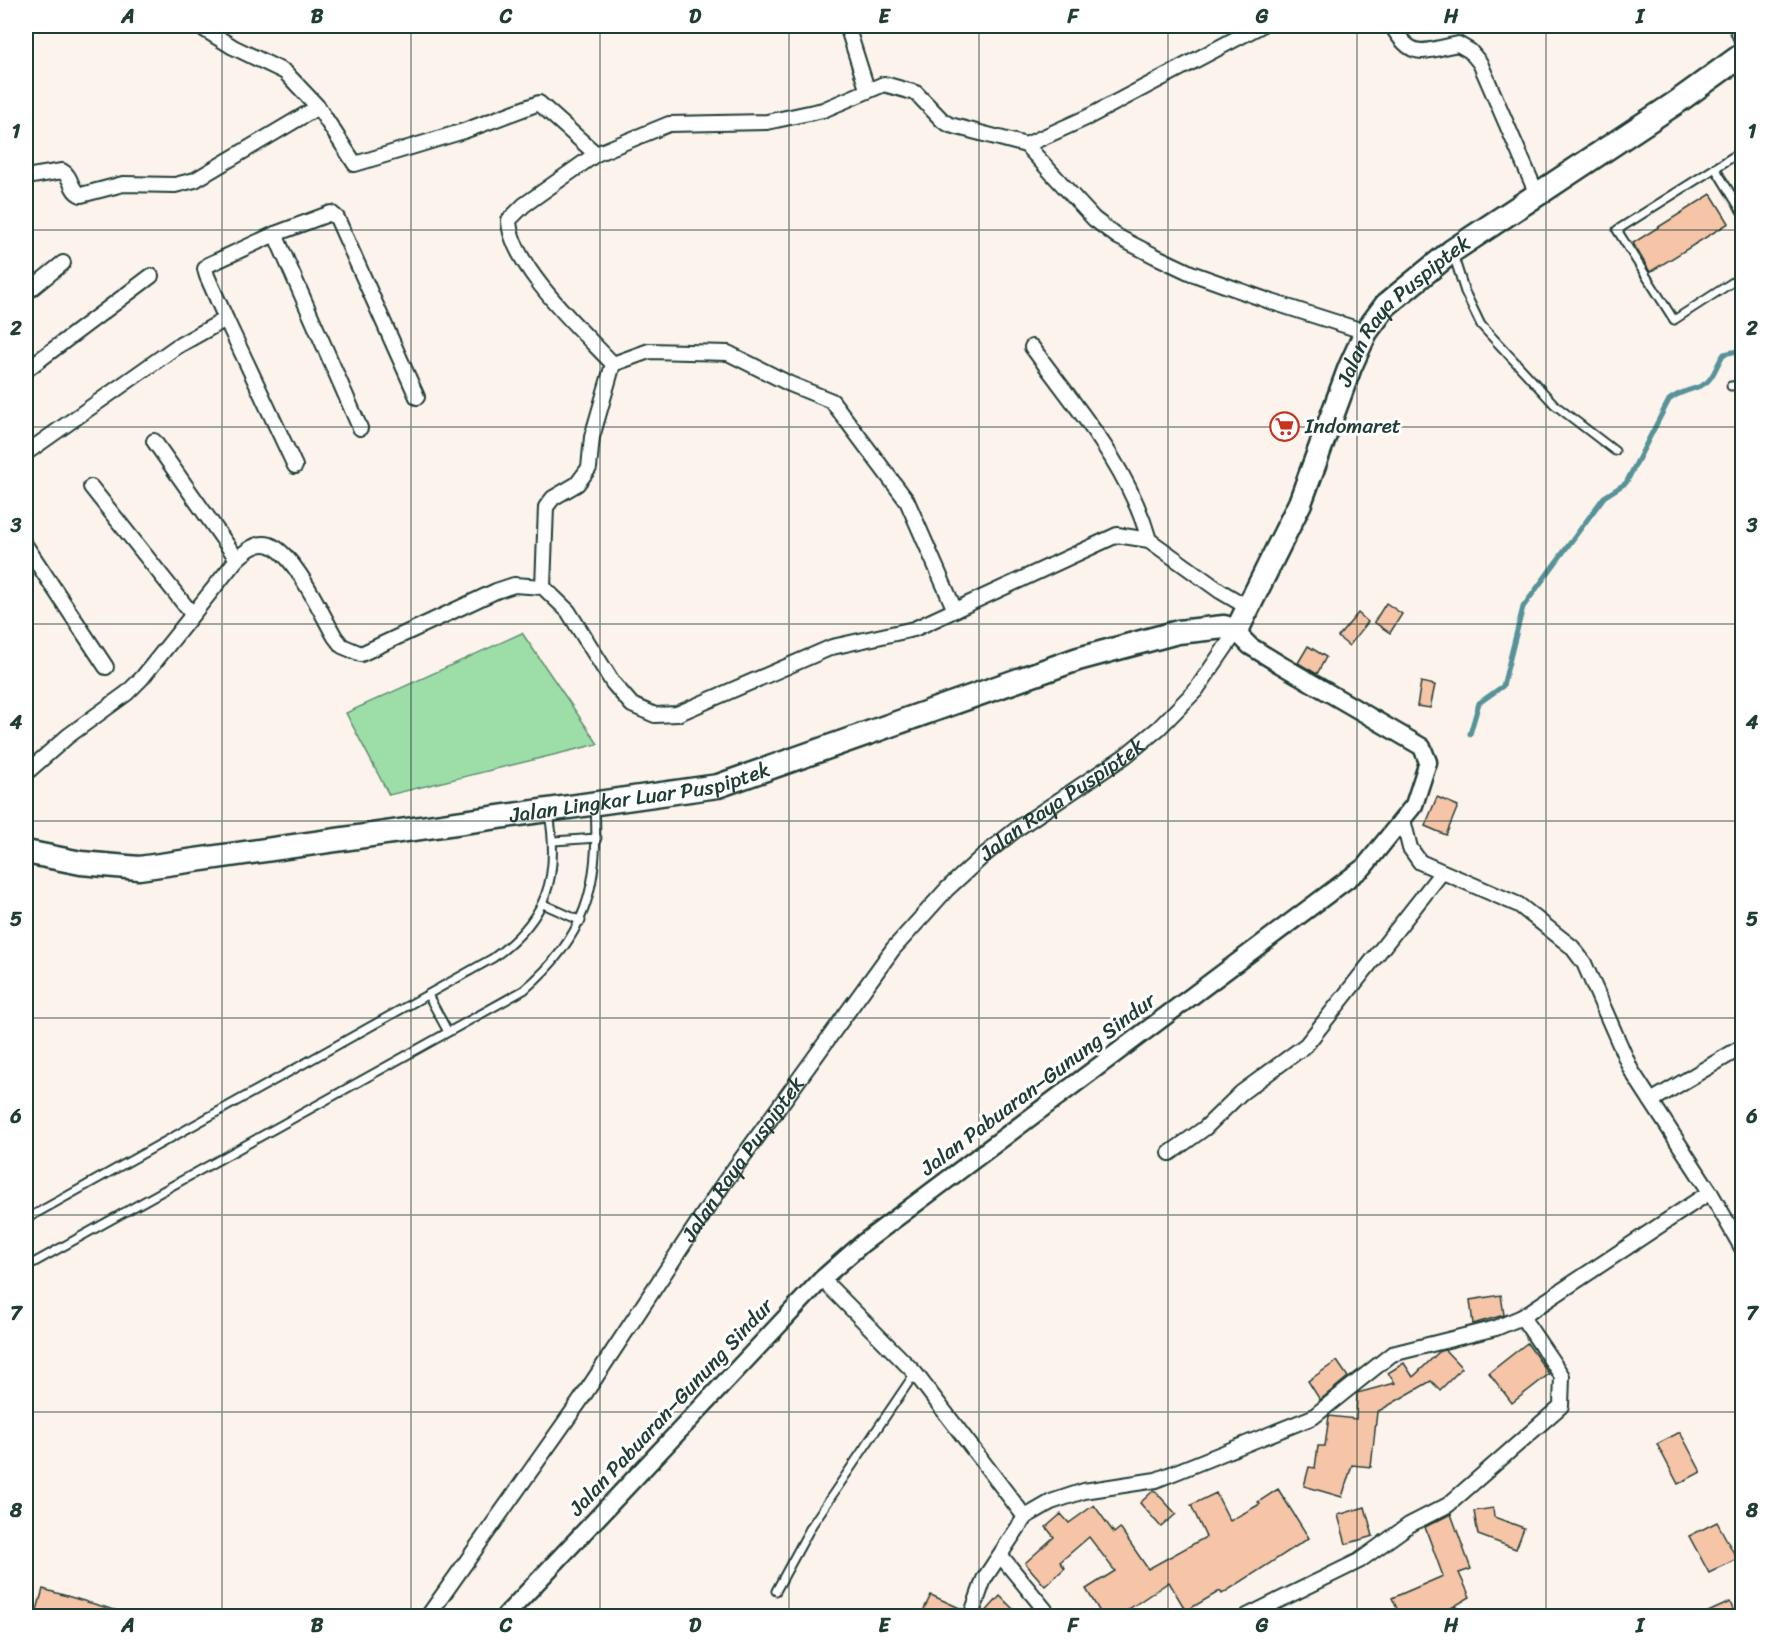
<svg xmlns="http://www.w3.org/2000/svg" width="1768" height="1642" font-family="Sriracha,sans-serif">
<rect width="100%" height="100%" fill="#fdf3ed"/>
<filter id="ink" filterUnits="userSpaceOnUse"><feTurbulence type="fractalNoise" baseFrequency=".0167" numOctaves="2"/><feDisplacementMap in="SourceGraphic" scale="12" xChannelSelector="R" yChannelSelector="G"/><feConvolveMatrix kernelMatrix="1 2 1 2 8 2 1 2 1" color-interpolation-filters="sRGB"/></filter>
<g filter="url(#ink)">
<polygon fill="#9ddea8" stroke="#5e8e6e" stroke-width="1.5" points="522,633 598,744 389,795 346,713"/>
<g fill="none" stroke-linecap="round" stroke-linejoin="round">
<path stroke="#579398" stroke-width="5" d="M1470,734L1479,703L1503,686L1523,607L1604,497L1626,483L1669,400C1683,389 1698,390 1707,382C1715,375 1717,363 1724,354L1742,350"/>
</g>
<g fill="#f6c4a7" stroke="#1f3d34" stroke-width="1.5">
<polygon points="1711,194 1729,223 1650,272 1633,243"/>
<polygon points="1386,603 1402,614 1390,633 1374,622"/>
<polygon points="1358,613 1368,622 1349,646 1338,637"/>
<polygon points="1308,646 1326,657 1317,674 1298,663"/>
<polygon points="1421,682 1435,685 1430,708 1417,706"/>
<polygon points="1437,797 1458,806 1446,835 1425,826"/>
<polygon points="1501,1295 1504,1315 1473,1324 1470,1300"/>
<polygon points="1527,1343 1549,1374 1512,1403 1489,1373"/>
<polygon points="1445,1350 1462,1368 1440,1390 1431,1381 1377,1412 1371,1467 1352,1465 1342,1497 1304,1486 1309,1467 1315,1468 1318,1446 1325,1446 1329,1416 1356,1419 1357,1393 1395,1383 1388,1373 1404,1363 1413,1377 1440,1351"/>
<polygon points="1337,1361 1348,1377 1320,1400 1308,1381"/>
<polygon points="1680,1432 1701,1472 1678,1484 1657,1444"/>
<polygon points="1278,1489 1309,1538 1222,1594 1220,1591 1186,1611 1169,1582 1126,1611 1128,1617 1103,1617 1086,1589 1115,1571 1089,1537 1060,1562 1065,1568 1045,1586 1025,1563 1054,1537 1046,1527 1061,1514 1069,1523 1094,1505 1114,1533 1120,1528 1148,1569 1206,1537 1191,1505 1216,1493 1230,1521 1260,1504 1258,1502"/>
<polygon points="1154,1490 1176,1514 1161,1527 1140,1503"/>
<polygon points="1365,1507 1373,1536 1346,1544 1338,1515"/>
<polygon points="1493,1508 1494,1517 1524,1528 1516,1549 1478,1535 1474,1511"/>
<polygon points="1451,1514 1471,1569 1459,1573 1470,1597 1436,1617 1401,1617 1392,1598 1443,1576 1425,1527"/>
<polygon points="1717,1522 1737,1559 1709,1573 1689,1536"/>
<polygon points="43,1589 125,1613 125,1617 35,1617"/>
<polygon points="931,1595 964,1610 962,1617 933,1617 923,1611"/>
<polygon points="1000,1596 1021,1617 981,1617"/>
<polygon points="1730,1602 1736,1617 1697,1617"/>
</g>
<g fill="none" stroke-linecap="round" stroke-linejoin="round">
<defs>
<g id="service">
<polyline points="1742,151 1617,230 1674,320 1742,276"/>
<polyline points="1715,168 1742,212"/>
<polyline points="1453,254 1465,292 1481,325 1555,405 1615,451"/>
<polyline points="1731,386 1742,385"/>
<polyline points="554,841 597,838"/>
<polyline points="543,904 581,921"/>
<polyline points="428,995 448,1032"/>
<path d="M26,1219L493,958C547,919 560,878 549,813"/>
<path d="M26,1267L524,990C585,938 600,886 595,807"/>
<polyline points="776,1591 812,1525 915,1373"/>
</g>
<g id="minor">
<polyline points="199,26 233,47 285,72 318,107 355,164 464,131 539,103 596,154"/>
<polyline points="847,26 867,89"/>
<path d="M1392,26C1413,61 1422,51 1458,44L1470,51L1480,63L1536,192"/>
<polyline points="1736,26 1742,40"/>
<polyline points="1026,145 1088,117 1260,26"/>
<path d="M26,177L62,171C73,177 69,190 81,195L123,184L175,185L195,180L318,107"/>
<polyline points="275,234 360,428"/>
<polyline points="26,293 63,263"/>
<polyline points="226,319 295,466"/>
<path d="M1032,347C1077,409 1128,465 1149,540"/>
<polyline points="613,364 649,351 728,353 790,384 832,401 907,501 954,608"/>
<polyline points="26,370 151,276"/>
<polyline points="154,441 237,559"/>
<polyline points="26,453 176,347 226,319 207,276 205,269 208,265 275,234 331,213 337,218 417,397"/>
<polyline points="91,487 192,614"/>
<polyline points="26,546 106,667"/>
<path d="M543,587L546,507L553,498L577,484L589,468L592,437L613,364C583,332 510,265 509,220L524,205L596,154L669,124L767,122L823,110L884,84L916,93L943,121L950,125L1026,145L1094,219L1118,237L1155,256L1191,273L1272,302L1366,332"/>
<path d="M26,773L68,736L127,693L142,678L237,559C246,551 257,541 270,545C295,554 322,615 335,637L342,646L361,654L496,591L514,585L543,587L568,611L613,683L632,705L655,715L677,714L832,647L914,629L1117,535L1149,540L1220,591L1249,608"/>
<polyline points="1403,820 1410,848 1420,862 1519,905 1572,947 1584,963 1631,1070 1710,1192 1742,1248"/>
<polyline points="1651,1101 1742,1047"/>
<polyline points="1170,1153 1205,1128 1241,1093 1306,1045 1442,872"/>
<polyline points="822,1279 915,1373 1025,1517"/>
<polyline points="1001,1556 1050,1616"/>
<path id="s1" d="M428,1616L580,1401L724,1183L893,949L947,889L983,856L1018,828L1125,756L1159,728L1196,690L1236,632"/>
<polyline points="971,1616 984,1579 1025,1517 1051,1502 1084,1491 1156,1480 1313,1417 1392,1354 1496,1328 1522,1317 1710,1192"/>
<polyline points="1247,1616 1359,1561 1409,1525 1448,1505 1561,1406 1562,1376 1522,1317"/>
</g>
<polyline id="tertiary" points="505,1616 822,1279 863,1243 1364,867 1414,805 1428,762 1422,747 1281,665 1250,646 1236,632"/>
<g id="primary">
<path id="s2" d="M26,852L81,863L139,868L718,786L1078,659L1178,632L1224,627L1236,632L1300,503L1350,367L1366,332L1386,305L1452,251L1677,102L1742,55"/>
</g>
</defs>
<use href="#service" stroke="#1f3d34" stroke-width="11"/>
<use href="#minor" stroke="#1f3d34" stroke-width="18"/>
<use href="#tertiary" stroke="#1f3d34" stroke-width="21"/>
<use href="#primary" stroke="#1f3d34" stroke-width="27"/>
<use href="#service" stroke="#fff" stroke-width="7"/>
<use href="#minor" stroke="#fff" stroke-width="14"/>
<use href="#tertiary" stroke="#fff" stroke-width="16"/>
<use href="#primary" stroke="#fff" stroke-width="22"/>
</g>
</g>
<path fill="none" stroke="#1f3d34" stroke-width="1.5" stroke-opacity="0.55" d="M222,26V1616M411,26V1616M600,26V1616M789,26V1616M979,26V1616M1168,26V1616M1357,26V1616M1546,26V1616M26,230H1742M26,427H1742M26,624H1742M26,821H1742M26,1018H1742M26,1215H1742M26,1412H1742"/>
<defs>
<symbol id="supermarket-ring" viewBox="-11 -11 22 22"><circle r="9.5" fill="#fff" stroke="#c8321e" stroke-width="1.5"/><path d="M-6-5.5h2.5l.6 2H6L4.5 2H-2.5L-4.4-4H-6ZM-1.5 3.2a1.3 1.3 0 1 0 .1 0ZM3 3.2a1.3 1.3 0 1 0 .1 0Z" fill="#c8321e"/></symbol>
</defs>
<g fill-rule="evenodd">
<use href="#supermarket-ring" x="1268" y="410" width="33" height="33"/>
</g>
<g text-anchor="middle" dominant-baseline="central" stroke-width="6" stroke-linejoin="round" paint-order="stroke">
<g font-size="21" fill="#1f3d34" stroke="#fff">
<text stroke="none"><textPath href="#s2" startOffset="1611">Jalan Raya Puspiptek</textPath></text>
<text stroke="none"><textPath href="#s2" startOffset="621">Jalan Lingkar Luar Puspiptek</textPath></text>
<text stroke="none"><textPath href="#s1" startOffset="1040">Jalan Raya Puspiptek</textPath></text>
<text transform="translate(1038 1084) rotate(-37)">Jalan Pabuaran–Gunung Sindur</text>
<text stroke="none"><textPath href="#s1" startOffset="555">Jalan Raya Puspiptek</textPath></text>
<text transform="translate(671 1407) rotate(-47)">Jalan Pabuaran–Gunung Sindur</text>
</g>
<g font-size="21" fill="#1f3d34" stroke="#fff" text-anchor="start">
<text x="1305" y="426">Indomaret</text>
</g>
</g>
<rect width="1768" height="1642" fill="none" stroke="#fff" stroke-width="66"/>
<rect x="33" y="33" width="1702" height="1576" fill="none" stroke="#1f3d34" stroke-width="2"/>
<g font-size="20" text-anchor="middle" font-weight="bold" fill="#1f3d34">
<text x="128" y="23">A</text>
<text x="317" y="23">B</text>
<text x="506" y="23">C</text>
<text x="695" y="23">D</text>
<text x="884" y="23">E</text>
<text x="1073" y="23">F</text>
<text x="1262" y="23">G</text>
<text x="1451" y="23">H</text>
<text x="1640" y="23">I</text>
<text x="16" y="138">1</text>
<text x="1752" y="138">1</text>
<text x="16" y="335">2</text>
<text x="1752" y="335">2</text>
<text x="16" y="532">3</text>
<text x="1752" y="532">3</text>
<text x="16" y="729">4</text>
<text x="1752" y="729">4</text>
<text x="16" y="926">5</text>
<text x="1752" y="926">5</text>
<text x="16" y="1123">6</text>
<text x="1752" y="1123">6</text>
<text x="16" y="1320">7</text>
<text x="1752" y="1320">7</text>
<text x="16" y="1517">8</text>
<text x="1752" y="1517">8</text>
<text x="128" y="1632">A</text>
<text x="317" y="1632">B</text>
<text x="506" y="1632">C</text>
<text x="695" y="1632">D</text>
<text x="884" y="1632">E</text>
<text x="1073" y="1632">F</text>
<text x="1262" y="1632">G</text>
<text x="1451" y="1632">H</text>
<text x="1640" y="1632">I</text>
</g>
</svg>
